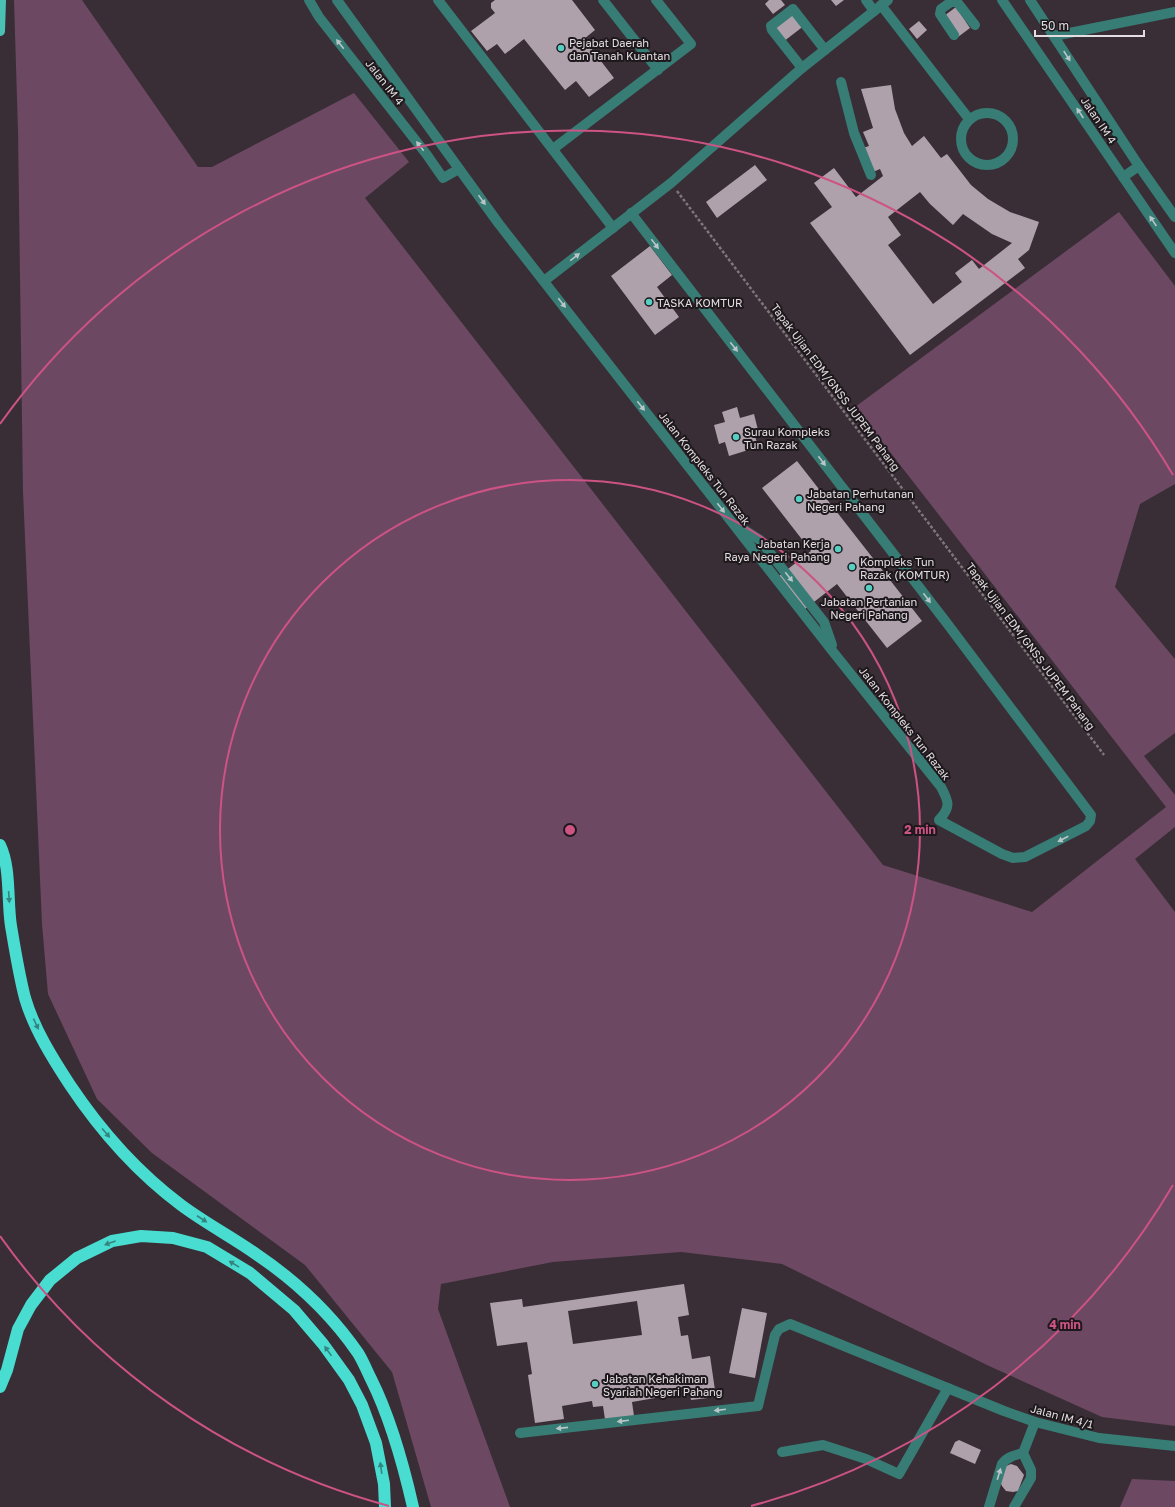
<svg xmlns="http://www.w3.org/2000/svg" width="1175" height="1507" font-family="'Golos Text',sans-serif">
<rect width="100%" height="100%" fill="#392e35"/>
<g fill="#6c4862">
<polygon points="14,0 82,0 198,167 212,167 354,93 409,162 365,198 883,865 1032,912 1166,807 855,407 1119,212 1175,286 1175,484 1140,504 1115,587 1175,659 1175,733 1144,756 1175,795 1175,827 1135,859 1175,912 1175,1426 1102,1417 989,1366 782,1264 681,1252 553,1262 441,1284 438,1309 510,1507 431,1507 392,1372 305,1265 152,1153 97,1099 48,994 42,924 23,492 18,132"/>
<polygon points="1132,1479 1175,1481 1175,1507 1120,1507"/>
</g>
<g fill="#afa1ab" fill-rule="evenodd">
<polygon points="495,0 572,0 595,30 584,39 614,78 589,97 576,81 565,90 524,39 505,54 497,44 487,51 471,31 495,13 491,8 491,3"/>
<polygon points="769,0 781,0 785,5 773,14 765,4"/>
<polygon points="831,0 844,0 836,6"/>
<polygon points="956,7 970,28 958,37 944,16"/>
<polygon points="795,12 805,25 783,42 773,29"/>
<polygon points="919,21 927,30 917,39 909,29"/>
<path d="M891,85L895,109L904,133L912,146L924,136L941,158L947,154L971,185L988,199L1010,212L1039,222L1029,250L1018,259L1025,268L910,355L810,223L832,207L814,183L834,168L856,197L883,176L880,169L873,172L863,148L869,146L863,132L873,128L861,89ZM920,192L930,204L953,225L963,214L992,234L1012,243L979,269L972,260L955,273L962,282L933,304L888,245L901,235L888,217Z"/>
<polygon points="755,165 767,180 717,218 706,202"/>
<polygon points="650,246 672,275 657,287 679,317 655,335 611,276"/>
<polygon points="737,407 740,418 754,414 758,430 754,432 758,447 729,456 725,442 719,444 714,425 725,422 722,412"/>
<polygon points="797,461 922,621 887,648 837,584 805,609 779,576 811,551 762,488"/>
<path d="M684,1284L689,1315L678,1317L681,1336L688,1335L692,1359L710,1356L716,1397L691,1400L689,1386L654,1391L655,1398L632,1402L635,1423L606,1426L603,1406L593,1407L592,1401L562,1406L564,1419L535,1423L528,1375L532,1374L527,1342L497,1346L490,1303L522,1299L523,1307ZM637,1301L642,1335L573,1344L568,1311Z"/>
<polygon points="742,1308 767,1313 755,1378 729,1373"/>
<polygon points="959,1440 981,1450 975,1464 950,1453 955,1442"/>
<polygon points="1011,1464 1017,1466 1024,1475 1018,1491 1013,1492 1006,1491 1002,1486 1000,1481 1006,1466"/>
</g>
<g fill="none" stroke-linecap="round" stroke-linejoin="round">
<polyline stroke="#7f767c" stroke-width="2.5" stroke-dasharray="3 2" stroke-linecap="butt" points="677,191 1104,755"/>
<g stroke="#377c75" stroke-width="10">
<polyline points="309,0 319,17 427,155 443,178 459,169"/>
<path d="M337,0L499,224L834,653L941,787C949,802 951,807 939,820L1002,854L1013,858L1025,857L1086,826L1090,821L1091,815L946,622L631,213"/>
<polyline points="438,0 613,228"/>
<polyline points="603,0 658,70"/>
<polyline points="866,0 874,11"/>
<polyline points="1002,0 1175,253"/>
<polyline points="1030,0 1139,166 1175,217"/>
<polyline points="881,5 969,119"/>
<polyline points="954,35 940,14 941,9 951,2 957,2 975,25"/>
<polyline points="1054,36 1175,12"/>
<polyline points="802,68 772,30 771,26 793,9 825,50"/>
<polyline points="841,82 854,133 871,175"/>
<circle cx="987" cy="139" r="26"/>
<polyline points="553,149 691,44 656,0"/>
<polyline points="1123,177 1139,166"/>
<polyline points="544,281 671,183 802,68 888,0"/>
<polyline points="738,526 760,540 824,622 832,645"/>
<polyline points="520,1433 758,1406 775,1335 779,1329 790,1324 1004,1411 1035,1422 1099,1438 1175,1446"/>
<polyline points="782,1452 823,1445 866,1459 899,1474 948,1388"/>
<path d="M989,1507L1002,1464C1007,1457 1015,1455 1023,1453"/>
<polyline points="1014,1507 1031,1478 1031,1470 1023,1453 1035,1422"/>
</g>
<polyline stroke="#4bc1b6" stroke-width="10" points="0,31 1,0"/>
<g stroke="#48ddd0" stroke-width="12">
<path d="M0,845C11,868 7,901 11,926C15,950 19,975 25,998C34,1029 53,1059 70,1085C100,1130 137,1172 181,1205C205,1223 232,1237 256,1254C296,1281 331,1314 358,1353C363,1361 367,1371 371,1379C391,1419 403,1463 413,1507"/>
<polyline points="0,1387 7,1370 18,1329 31,1305 50,1280 77,1258 112,1241 141,1236 173,1238 207,1247 250,1273 294,1310 323,1344 349,1380 362,1405 376,1443 384,1484 385,1507"/>
</g>
</g>
<defs><path id="oneway-solid" d="M-6-.8H1V-3.2L6.5 0L1 3.2V.8H-6Z"/></defs>
<g fill="#b9c5c7">
<use href="#oneway-solid" transform="translate(340 44) rotate(-128)"/>
<use href="#oneway-solid" transform="translate(1067 56) rotate(57)"/>
<use href="#oneway-solid" transform="translate(1080 113) rotate(-124)"/>
<use href="#oneway-solid" transform="translate(420 146) rotate(-128)"/>
<use href="#oneway-solid" transform="translate(482 200) rotate(54)"/>
<use href="#oneway-solid" transform="translate(1153 221) rotate(-124)"/>
<use href="#oneway-solid" transform="translate(655 244) rotate(53)"/>
<use href="#oneway-solid" transform="translate(575 257) rotate(-38)"/>
<use href="#oneway-solid" transform="translate(562 303) rotate(52)"/>
<use href="#oneway-solid" transform="translate(734 347) rotate(52)"/>
<use href="#oneway-solid" transform="translate(641 406) rotate(52)"/>
<use href="#oneway-solid" transform="translate(822 461) rotate(53)"/>
<use href="#oneway-solid" transform="translate(721 508) rotate(52)"/>
<use href="#oneway-solid" transform="translate(789 577) rotate(52)"/>
<use href="#oneway-solid" transform="translate(927 598) rotate(53)"/>
<use href="#oneway-solid" transform="translate(1063 839) rotate(152)"/>
<use href="#oneway-solid" transform="translate(720 1410) rotate(173)"/>
<use href="#oneway-solid" transform="translate(623 1421) rotate(173)"/>
<use href="#oneway-solid" transform="translate(562 1428) rotate(174)"/>
<use href="#oneway-solid" transform="translate(999 1474) rotate(-73)"/>
</g>
<g fill="#35847f">
<use href="#oneway-solid" transform="translate(9 897) rotate(86)"/>
<use href="#oneway-solid" transform="translate(36 1024) rotate(65)"/>
<use href="#oneway-solid" transform="translate(106 1133) rotate(49)"/>
<use href="#oneway-solid" transform="translate(202 1219) rotate(33)"/>
<use href="#oneway-solid" transform="translate(110 1243) rotate(160)"/>
<use href="#oneway-solid" transform="translate(234 1264) rotate(-149)"/>
<use href="#oneway-solid" transform="translate(328 1351) rotate(-126)"/>
<use href="#oneway-solid" transform="translate(381 1468) rotate(-98)"/>
</g>
<g fill="none" stroke="#cc5384" stroke-width="2">
<circle cx="570" cy="830" r="350"/>
<path d="M1173 1185A700 700 0 0 1 751 1506M389 1506A700 700 0 0 1 0 1236M0 424A700 700 0 0 1 1173 475"/>
</g>
<g fill="#57cec2" stroke="#1d181b" stroke-width="1.5">
<circle cx="561" cy="48" r="4"/>
<circle cx="649" cy="302" r="4"/>
<circle cx="736" cy="437" r="4"/>
<circle cx="799" cy="499" r="4"/>
<circle cx="838" cy="549" r="4"/>
<circle cx="852" cy="567" r="4"/>
<circle cx="869" cy="588" r="4"/>
<circle cx="595" cy="1384" r="4"/>
</g>
<g text-anchor="middle" dominant-baseline="central" stroke-width="4" stroke-linejoin="round" paint-order="stroke">
<g font-size="11" fill="#e4dde2" stroke="#1d181b" text-anchor="start">
<text x="569" y="42">Pejabat Daerah<tspan x="569" dy="13">dan Tanah Kuantan</tspan></text>
<text x="657" y="302">TASKA KOMTUR</text>
<text x="744" y="431">Surau Kompleks<tspan x="744" dy="13">Tun Razak</tspan></text>
<text x="807" y="493">Jabatan Perhutanan<tspan x="807" dy="13">Negeri Pahang</tspan></text>
<text x="830" y="543" text-anchor="end">Jabatan Kerja<tspan x="830" dy="13">Raya Negeri Pahang</tspan></text>
<text x="860" y="561">Kompleks Tun<tspan x="860" dy="13">Razak (KOMTUR)</tspan></text>
<text x="869" y="601" text-anchor="middle">Jabatan Pertanian<tspan x="869" dy="13">Negeri Pahang</tspan></text>
<text x="603" y="1378">Jabatan Kehakiman<tspan x="603" dy="13">Syariah Negeri Pahang</tspan></text>
</g>
<g font-size="11" fill="#e4dde2" stroke="#1d181b">
<text transform="translate(385 82) rotate(52)">Jalan IM 4</text>
<text transform="translate(1099 120) rotate(56)">Jalan IM 4</text>
<text transform="translate(836 387) rotate(53)">Tapak Ujian EDM/GNSS JUPEM Pahang</text>
<text transform="translate(705 468) rotate(52)">Jalan Kompleks Tun Razak</text>
<text transform="translate(1031 646) rotate(53)">Tapak Ujian EDM/GNSS JUPEM Pahang</text>
<text transform="translate(905 723) rotate(52)">Jalan Kompleks Tun Razak</text>
<text transform="translate(1062 1416) rotate(15)">Jalan IM 4/1</text>
</g>
</g>
<circle cx="570" cy="830" r="6" fill="#cc5384" stroke="#1d181b" stroke-width="2"/>
<g font-size="12" text-anchor="middle" font-weight="bold" fill="#cc5384" stroke="#1d181b" stroke-width="4" stroke-linejoin="round" paint-order="stroke">
<text x="920" y="834">2 min</text>
<text x="1065" y="1329">4 min</text>
</g>
<path d="M1035 30v6h109v-6" fill="none" stroke="#e4dde2" stroke-width="2"/>
<text x="1041" y="30" font-size="12" fill="#e4dde2" stroke="#1d181b" stroke-width="3" paint-order="stroke">50 m</text>
</svg>
